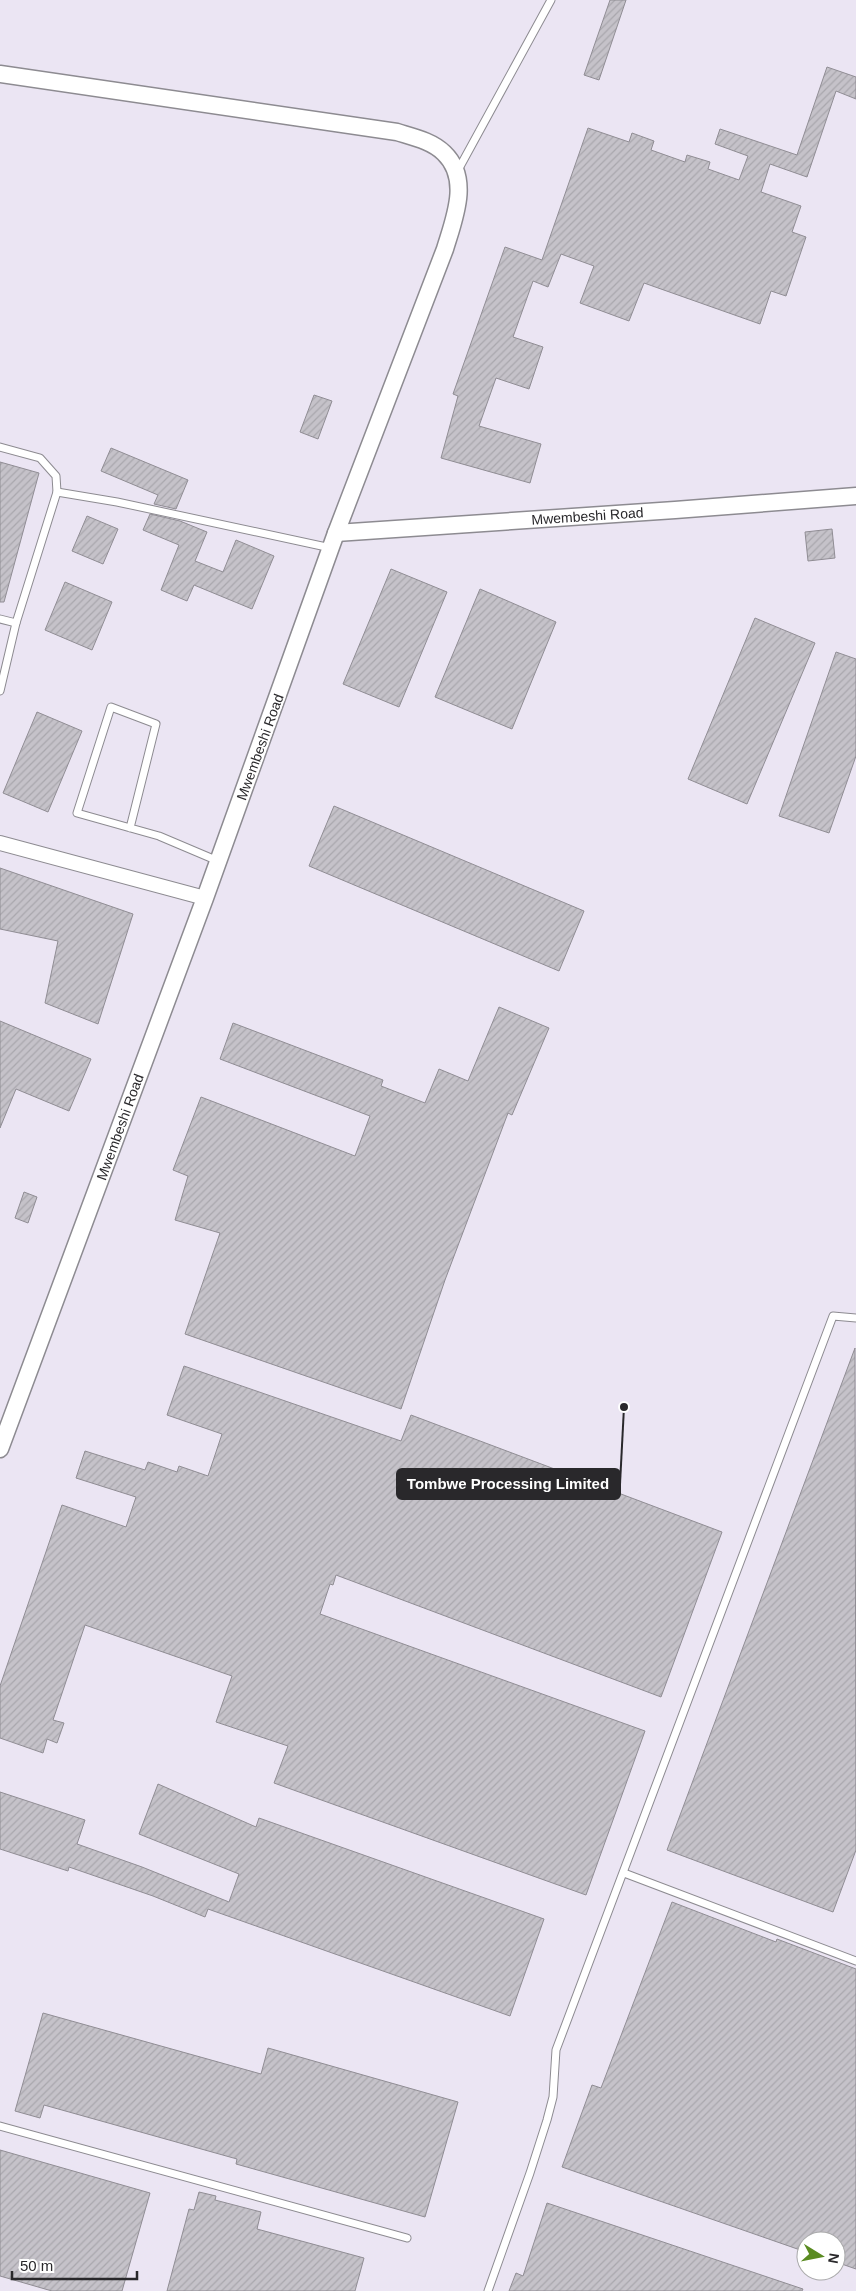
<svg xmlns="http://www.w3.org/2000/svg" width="856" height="2291" font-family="Arial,sans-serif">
<defs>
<pattern id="building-hatch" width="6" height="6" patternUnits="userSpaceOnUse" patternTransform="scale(1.25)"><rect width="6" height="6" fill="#c5c2c9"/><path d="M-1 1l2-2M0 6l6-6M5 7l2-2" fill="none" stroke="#a9a7ad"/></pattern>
</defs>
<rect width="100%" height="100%" fill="#f2f0f6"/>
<path fill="#ebe5f3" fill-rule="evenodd" d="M0,0H856V2291H0ZM806,2241H836V2271H806Z"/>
<g fill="url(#building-hatch)" stroke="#908d94">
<polygon points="610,0 626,0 599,80 584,75"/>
<polygon points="827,67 856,77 856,99 836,91 807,177 770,164 761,192 801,206 792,232 806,237 786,296 771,291 760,324 644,283 629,321 580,303 594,266 561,254 548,287 533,281 513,337 543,347 529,389 496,378 479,426 541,444 530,483 441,458 458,396 453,394 505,247 542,260 588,128 629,142 632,133 654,141 651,150 685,162 687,155 710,162 708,169 739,180 748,156 715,144 720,129 797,155"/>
<polygon points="314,395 332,401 318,439 300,432"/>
<polygon points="111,448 188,480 176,509 154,504 158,495 101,471"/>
<polygon points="0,462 39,473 4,602 0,602"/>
<polygon points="150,514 180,521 207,532 195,561 223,572 236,540 274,556 252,609 194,585 187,601 161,590 179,545 143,530"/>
<polygon points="87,516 118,529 103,564 72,551"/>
<polygon points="832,529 835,558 808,561 805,532"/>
<polygon points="391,569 447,592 399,707 343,684"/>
<polygon points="65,582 112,602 92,650 45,630"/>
<polygon points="480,589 556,622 512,729 435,697"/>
<polygon points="755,618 815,643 747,804 688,779"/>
<polygon points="836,652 856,659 856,756 829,833 779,816"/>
<polygon points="37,712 82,731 48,812 3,793"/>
<polygon points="334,806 584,911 559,971 309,866"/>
<polygon points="0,868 133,914 98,1024 45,1003 58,941 0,929"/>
<polygon points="499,1007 549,1028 512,1115 508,1113 445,1280 401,1409 185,1334 220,1233 175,1220 188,1176 173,1170 201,1097 355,1156 370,1116 220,1059 233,1023 383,1080 381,1086 425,1103 439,1069 468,1081"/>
<polygon points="0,1021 91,1059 69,1111 16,1089 0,1128"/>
<polygon points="24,1192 37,1197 28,1223 15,1218"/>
<polygon points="855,1348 856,1850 833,1912 667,1850"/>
<polygon points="184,1366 401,1441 411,1415 722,1532 661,1697 336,1575 333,1585 330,1584 320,1614 645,1731 586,1895 274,1783 288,1746 216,1722 232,1676 85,1625 53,1720 64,1723 57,1743 47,1739 43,1753 0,1738 0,1686 62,1505 126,1527 136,1497 76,1478 85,1451 145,1470 148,1462 177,1472 179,1466 208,1476 222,1434 167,1415"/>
<polygon points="158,1784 256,1827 259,1818 544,1919 510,2016 208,1909 205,1917 153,1896 69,1867 68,1871 0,1849 0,1792 85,1820 77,1844 142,1867 229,1902 239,1874 139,1834"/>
<polygon points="672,1902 776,1942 777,1939 856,1969 856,2269 836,2262 836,2241 806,2241 806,2252 562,2167 592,2085 601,2088"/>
<polygon points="43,2013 261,2074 268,2048 458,2102 425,2217 236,2164 237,2159 44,2105 40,2118 15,2111"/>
<polygon points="0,2150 150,2193 122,2291 52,2291 0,2276"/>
<polygon points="199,2192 216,2196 215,2200 261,2212 257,2229 364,2258 355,2291 167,2291 189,2209 194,2210"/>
<polygon points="547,2203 803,2289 802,2291 509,2291 516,2273 523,2276"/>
</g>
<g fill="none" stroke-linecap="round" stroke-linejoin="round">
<defs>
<g id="service">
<polyline points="457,172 551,0"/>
<polyline points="0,447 40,458 56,476 57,492"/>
<polyline points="0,619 16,623"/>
<polyline points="0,691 16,623 57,492 117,502 331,548"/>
<polyline points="130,828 156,724 111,707 77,813 159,836 218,861"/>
<polyline points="624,1873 856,1961"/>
<polyline points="0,2126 407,2238"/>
<polyline points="488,2291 530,2173 547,2120 553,2097 556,2050 833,1316 856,1318"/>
</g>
<polyline id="minor" points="0,843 205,898"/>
<g id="tertiary">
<path d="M0,74L397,132C413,137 432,141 444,153C471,179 454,219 445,249L336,533L205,898L0,1449"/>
<path id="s1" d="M336,533L675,510L856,496"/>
</g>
</defs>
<use href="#service" stroke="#8d8b91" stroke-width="9"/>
<use href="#minor" stroke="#8d8b91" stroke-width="16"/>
<use href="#tertiary" stroke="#8d8b91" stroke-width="19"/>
<use href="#service" stroke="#fff" stroke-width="7"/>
<use href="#minor" stroke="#fff" stroke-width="14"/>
<use href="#tertiary" stroke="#fff" stroke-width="16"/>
</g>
<g text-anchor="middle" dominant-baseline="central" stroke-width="4" stroke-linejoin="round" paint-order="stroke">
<g font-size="14" fill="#29282b" stroke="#fff">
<text stroke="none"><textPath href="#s1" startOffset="252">Mwembeshi Road</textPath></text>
<text transform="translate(260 747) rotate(-70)">Mwembeshi Road</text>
<text transform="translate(120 1127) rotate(-70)">Mwembeshi Road</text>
</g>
</g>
<path fill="none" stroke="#29282b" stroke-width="2" d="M624 1407L620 1484"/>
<circle fill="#29282b" stroke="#fff" stroke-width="2" cx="624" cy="1407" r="5"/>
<rect fill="#29282b" stroke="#29282b" stroke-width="2" x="397" y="1469" width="223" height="30" rx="5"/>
<g font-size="15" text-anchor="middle" font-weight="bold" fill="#fff">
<text x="508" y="1489">Tombwe Processing Limited</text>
</g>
<g transform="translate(821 2256) rotate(100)"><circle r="24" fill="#ffffff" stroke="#a9a9aa"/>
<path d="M0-4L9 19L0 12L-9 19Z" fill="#5a8b21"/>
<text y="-8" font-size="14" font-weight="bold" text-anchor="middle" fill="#29282b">N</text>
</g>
<path d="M12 2271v8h125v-8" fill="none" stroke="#29282b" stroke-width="2.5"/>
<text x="20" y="2271" font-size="15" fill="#29282b" stroke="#ffffff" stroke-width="4" paint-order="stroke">50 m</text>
</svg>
